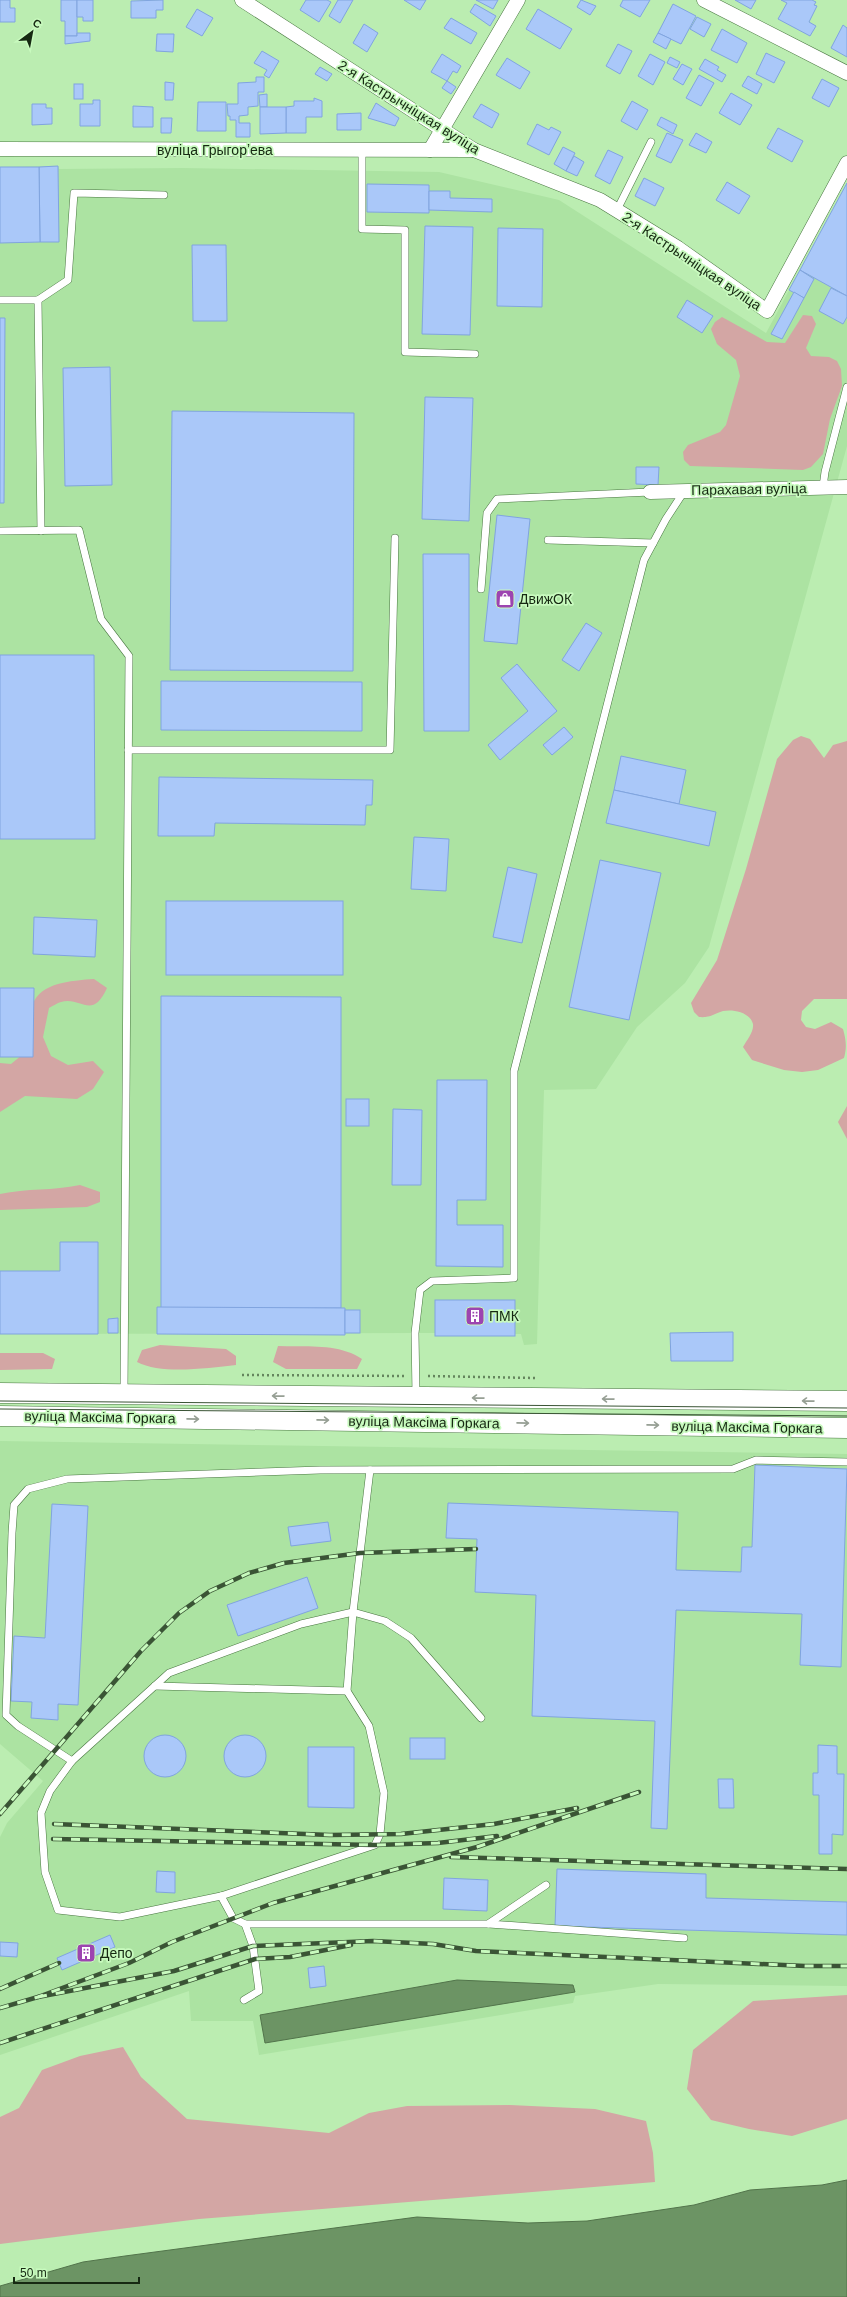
<svg xmlns="http://www.w3.org/2000/svg" width="847" height="2297" font-family="Arial,sans-serif">
<rect width="100%" height="100%" fill="#bbedb1"/>
<g fill="#ace3a2">
<polygon points="58,166 59,169 183,168 439,172 559,200 766,333 847,183 847,446 709,947 685,983 637,1027 596,1089 544,1090 537,1344 524,1345 521,1334 515,1334 515,1336 435,1336 435,1333 415,1333 0,1334 0,167"/>
<polygon points="0,1441 847,1454 847,1986 658,1984 575,1996 573,2003 259,2055 253,2021 191,2021 189,1991 0,2055 0,1837 7,1823 43,1781 0,1744"/>
</g>
<g fill="#d3a6a4">
<polygon points="803,315 812,316 816,324 806,348 811,356 829,357 837,361 841,369 842,386 830,419 823,454 811,467 803,470 690,466 684,460 683,452 688,445 720,432 726,425 740,376 736,360 717,344 711,329 715,322 722,317 767,342 785,343"/>
<path d="M801,736L810,739L824,758L833,745L847,741V999H814L802,1011L801,1020L806,1027L815,1029L831,1022L843,1029C846,1040 847,1047 844,1058L818,1070L802,1072L784,1070L752,1060L743,1047C747,1040 754,1032 753,1024C750,1012 733,1009 723,1011C714,1014 710,1018 699,1017L694,1012L691,1003L717,960L746,869L777,759L793,740Z"/>
<path d="M94,979L107,988C92,1021 81,996 61,1002C57,1003 53,1006 49,1008L43,1037L51,1056L68,1065L93,1061L104,1072L93,1089L77,1099L25,1096L0,1112V1063L11,1064L22,1055C30,997 30,983 94,979Z"/>
<polygon points="847,1106 847,1139 838,1122"/>
<path d="M80,1185L100,1192V1202L87,1207L0,1210V1194C27,1188 53,1191 80,1185Z"/>
<path d="M160,1345L226,1349L236,1356V1365C207,1368 162,1375 137,1362L142,1350Z"/>
<path d="M278,1346C306,1347 339,1343 362,1359L357,1369H286L273,1362Z"/>
<polygon points="0,1353 43,1353 55,1359 52,1369 0,1370"/>
<polygon points="847,1995 847,2119 792,2136 749,2129 711,2120 687,2089 693,2050 753,2001"/>
<polygon points="123,2047 141,2077 187,2119 329,2133 369,2113 407,2106 510,2105 595,2109 646,2121 653,2153 655,2182 199,2219 0,2244 0,2117 19,2108 42,2070 80,2056"/>
</g>
<g fill="#6c9464" stroke="#52744b">
<polygon points="457,1980 573,1985 575,1992 265,2043 260,2015"/>
<polygon points="847,2180 847,2297 0,2297 0,2286 83,2262 125,2256 417,2217 528,2223 587,2221 694,2205 750,2190 822,2185"/>
</g>
<g fill="#aac8f9" stroke="#80a4df">
<polygon points="0,0 10,0 10,8 15,8 15,22 0,22"/>
<polygon points="61,0 77,0 77,36 65,36 65,21 61,21"/>
<polygon points="77,0 93,0 93,21 83,21 83,17 77,17"/>
<polygon points="163,0 163,10 156,10 156,18 131,18 131,1"/>
<polygon points="306,0 327,0 331,2 319,22 300,10"/>
<polygon points="338,0 353,0 340,23 329,16"/>
<polygon points="404,0 426,0 420,10"/>
<polygon points="476,0 498,0 493,9"/>
<polygon points="581,0 596,6 590,15 577,7"/>
<polygon points="623,0 650,0 640,17 620,6"/>
<polygon points="735,0 756,0 751,9"/>
<polygon points="781,0 812,0 816,2 814,5 817,6 809,22 816,26 810,36 778,19 787,3"/>
<polygon points="475,4 496,16 490,26 470,12"/>
<polygon points="673,4 696,16 681,44 658,33"/>
<polygon points="197,9 213,18 202,36 186,27"/>
<polygon points="538,9 572,29 560,49 526,29"/>
<polygon points="697,17 711,24 704,37 690,29"/>
<polygon points="451,18 477,33 471,44 444,28"/>
<polygon points="364,24 378,33 367,52 353,43"/>
<polygon points="843,25 847,28 847,57 831,48"/>
<polygon points="722,29 747,43 737,63 711,50"/>
<polygon points="77,33 90,33 90,41 65,44 65,36 77,36"/>
<polygon points="658,33 671,39 666,49 653,42"/>
<polygon points="157,34 174,34 173,52 156,51"/>
<polygon points="618,44 632,51 620,74 606,66"/>
<polygon points="262,51 279,61 269,78 264,75 267,70 254,63"/>
<polygon points="766,53 785,62 774,83 756,74"/>
<polygon points="442,54 461,66 457,73 453,71 447,81 431,72"/>
<polygon points="650,54 665,62 653,85 638,76"/>
<polygon points="670,57 680,62 677,68 667,63"/>
<polygon points="507,58 530,72 520,89 496,75"/>
<polygon points="705,59 719,67 717,70 726,75 722,82 699,69"/>
<polygon points="682,64 692,69 683,85 673,79"/>
<polygon points="320,67 332,74 327,81 315,74"/>
<polygon points="699,75 714,83 701,106 686,98"/>
<polygon points="748,76 762,84 757,94 742,86"/>
<polygon points="256,77 264,77 264,92 258,92 258,106 248,107 248,115 239,116 239,123 250,123 250,137 236,137 236,120 230,120 230,116 228,116 227,104 238,104 238,83 256,82"/>
<polygon points="822,79 839,88 829,107 812,98"/>
<polygon points="447,81 456,87 451,94 442,88"/>
<polygon points="165,82 174,83 173,100 165,100"/>
<rect x="74" y="84" width="9" height="15"/>
<polygon points="731,93 752,105 740,125 719,113"/>
<polygon points="267,94 267,107 260,107 259,95"/>
<polygon points="314,98 322,101 322,117 306,117 306,133 286,133 286,107 294,106 294,101 314,101"/>
<polygon points="93,100 100,100 100,126 80,126 80,104 93,104"/>
<polygon points="632,101 648,110 637,130 621,121"/>
<polygon points="198,102 226,102 226,131 197,131"/>
<polygon points="376,103 399,118 395,126 368,118"/>
<polygon points="32,104 46,104 46,108 52,108 52,124 32,125"/>
<polygon points="481,104 499,114 492,128 473,117"/>
<polygon points="133,106 153,107 153,127 133,127"/>
<polygon points="260,107 286,107 286,133 260,134"/>
<polygon points="361,113 361,130 337,130 337,114"/>
<polygon points="661,117 677,125 673,134 657,125"/>
<polygon points="161,118 172,118 171,133 161,133"/>
<polygon points="537,124 549,130 551,127 561,132 549,155 527,144"/>
<polygon points="778,128 803,141 792,162 767,148"/>
<polygon points="667,133 683,140 671,163 656,156"/>
<polygon points="696,133 712,142 706,153 689,145"/>
<polygon points="563,147 575,153 566,171 554,164"/>
<polygon points="608,150 623,157 610,184 595,176"/>
<polygon points="574,156 584,162 577,176 566,171"/>
<polygon points="58,166 59,242 40,242 39,167"/>
<polygon points="0,167 39,167 40,242 0,243"/>
<polygon points="644,178 664,188 655,206 635,196"/>
<polygon points="727,182 750,196 739,214 716,200"/>
<polygon points="847,183 847,296 800,270"/>
<polygon points="367,184 429,185 429,213 367,212"/>
<polygon points="429,191 450,191 450,198 492,199 492,212 429,210"/>
<polygon points="425,226 473,227 470,335 422,334"/>
<polygon points="498,228 543,229 542,307 497,306"/>
<polygon points="192,245 226,245 227,321 193,321"/>
<polygon points="800,270 814,279 804,298 789,290"/>
<polygon points="831,288 847,296 847,317 843,324 819,311"/>
<polygon points="794,292 804,298 782,339 771,334"/>
<polygon points="687,300 713,316 702,333 677,317"/>
<polygon points="0,318 5,318 4,503 0,503"/>
<polygon points="110,367 112,485 65,486 63,368"/>
<polygon points="425,397 473,398 469,521 422,519"/>
<polygon points="172,411 354,413 353,671 170,670"/>
<polygon points="636,467 659,467 658,485 636,484"/>
<polygon points="497,515 530,519 517,644 484,641"/>
<polygon points="423,554 469,554 469,731 424,731"/>
<polygon points="586,623 602,633 579,671 562,660"/>
<polygon points="0,655 94,655 95,839 0,839"/>
<polygon points="517,664 557,711 500,760 488,745 528,711 501,678"/>
<polygon points="161,681 362,682 362,731 161,730"/>
<polygon points="564,727 573,737 552,755 543,745"/>
<polygon points="621,756 686,770 679,804 614,790"/>
<polygon points="159,777 373,780 372,805 366,805 365,825 215,823 214,836 158,836"/>
<polygon points="614,790 716,812 709,846 606,823"/>
<polygon points="414,837 449,839 446,891 411,889"/>
<polygon points="600,860 661,873 629,1020 569,1007"/>
<polygon points="508,867 537,874 522,943 493,937"/>
<rect x="166" y="901" width="177" height="74"/>
<polygon points="34,917 97,920 95,957 33,954"/>
<polygon points="0,988 34,988 33,1057 0,1057"/>
<polygon points="161,996 341,997 341,1308 161,1308"/>
<polygon points="437,1080 487,1080 486,1200 457,1200 457,1225 503,1225 503,1267 436,1266"/>
<rect x="346" y="1099" width="23" height="27"/>
<polygon points="393,1109 422,1110 421,1185 392,1185"/>
<polygon points="60,1242 98,1242 98,1334 0,1334 0,1271 60,1271"/>
<rect x="435" y="1300" width="80" height="36"/>
<polygon points="157,1307 345,1308 345,1335 157,1334"/>
<rect x="345" y="1310" width="15" height="23"/>
<polygon points="118,1318 118,1333 108,1333 108,1319"/>
<polygon points="733,1332 733,1361 671,1361 670,1333"/>
<polygon points="755,1465 847,1469 841,1667 800,1665 802,1614 676,1610 667,1829 651,1828 655,1721 532,1716 536,1595 475,1592 477,1539 446,1538 448,1503 678,1512 676,1570 741,1572 742,1547 752,1547"/>
<polygon points="52,1504 88,1506 78,1705 58,1704 58,1720 31,1718 32,1702 11,1701 14,1636 45,1638"/>
<polygon points="328,1522 331,1541 291,1546 288,1527"/>
<polygon points="307,1577 318,1608 238,1636 227,1605"/>
<circle cx="245" cy="1756" r="21"/>
<circle cx="165" cy="1756" r="21"/>
<rect x="410" y="1738" width="35" height="21"/>
<polygon points="818,1745 837,1746 837,1774 844,1774 843,1835 832,1834 832,1854 819,1854 819,1795 813,1795 813,1773 818,1773"/>
<polygon points="308,1747 354,1747 354,1808 308,1807"/>
<polygon points="718,1779 733,1779 734,1808 719,1808"/>
<polygon points="557,1869 706,1874 706,1898 847,1902 847,1935 555,1926"/>
<polygon points="157,1871 175,1872 175,1893 156,1892"/>
<polygon points="444,1878 488,1880 487,1911 443,1909"/>
<polygon points="110,1935 115,1947 62,1970 57,1958"/>
<polygon points="0,1942 18,1943 17,1957 0,1956"/>
<polygon points="324,1966 326,1986 310,1988 308,1968"/>
</g>
<g fill="none" stroke-linecap="round" stroke-linejoin="round">
<defs>
<g id="lane">
<polyline points="362,150 362,229 405,230 405,352 475,354"/>
<polyline points="617,210 651,142"/>
<polyline points="0,300 38,300 41,531"/>
<polyline points="38,300 68,280 74,193 164,195"/>
<polyline points="823,487 825,472 847,387"/>
<polyline points="0,531 79,530 101,619 129,656 124,1393"/>
<polyline points="548,540 653,543"/>
<polyline points="481,589 487,513 497,499 650,492"/>
<polyline points="128,750 390,750 395,538"/>
<polyline points="416,1395 415,1333 420,1290 432,1281 514,1278 514,1071 644,560 666,519 685,490"/>
<polyline points="155,1686 347,1691 353,1612 370,1470"/>
<polyline points="347,1691 369,1726 384,1793 380,1834 375,1845 221,1896 120,1917 58,1910 45,1872 41,1813 50,1791 72,1761 169,1673 301,1624 353,1612 385,1621 411,1638 481,1718"/>
<polyline points="72,1761 18,1726 6,1715 12,1533 14,1505 28,1489 67,1479 320,1470 733,1469 756,1460 847,1462"/>
<polyline points="221,1896 233,1918 245,1924 488,1924 546,1885"/>
<polyline points="489,1924 684,1938"/>
<polyline points="244,2000 259,1991 253,1946 245,1924"/>
</g>
<g id="street">
<polyline points="242,0 474,150 600,200 678,248 767,311 847,163"/>
<polyline points="704,0 847,73"/>
<polyline points="0,149 474,150"/>
<polyline points="430,150 518,0"/>
<polyline points="650,492 847,487"/>
</g>
<g id="secondary">
<polyline points="0,1393 847,1401"/>
<polyline points="0,1416 847,1428"/>
</g>
</defs>
<use href="#lane" stroke="#487540" stroke-width="8"/>
<use href="#street" stroke="#487540" stroke-width="15"/>
<use href="#secondary" stroke="#487540" stroke-width="21"/>
<g stroke="#64855d" stroke-width="2.5" stroke-dasharray="2 3" stroke-linecap="butt">
<polyline points="242,1375 405,1376"/>
<polyline points="428,1376 535,1378"/>
</g>
<use href="#lane" stroke="#fff" stroke-width="7"/>
<use href="#street" stroke="#fff" stroke-width="14"/>
<use href="#secondary" stroke="#fff" stroke-width="20"/>
<g stroke="#3a5435" stroke-width="1">
<polyline points="0,1401 847,1408"/>
<polyline points="0,1409 847,1416"/>
</g>
<defs>
<g id="rail">
<polyline points="0,1814 141,1651 179,1613 210,1591 249,1573 284,1563 360,1553 476,1549"/>
<polyline points="54,1824 330,1835 401,1834 494,1824 577,1808"/>
<polyline points="53,1839 375,1845 438,1843 497,1836"/>
<polyline points="451,1857 847,1869"/>
<polyline points="0,1989 59,1963"/>
<polyline points="38,1997 174,1971 253,1946 373,1941 433,1944 476,1951 805,1966 847,1966"/>
<polyline points="0,2008 38,1997 129,1963 172,1942 273,1903 477,1847 639,1792"/>
<polyline points="0,2043 255,1959 290,1957 351,1945"/>
</g>
</defs>
<use href="#rail" stroke="#3a5435" stroke-width="4.5"/>
<use href="#rail" stroke="#c8fabe" stroke-width="3" stroke-dasharray="9" stroke-linecap="butt"/>
</g>
<defs><path id="oneway-shaft" d="M-6 0H5M1.5-3L5.5 0L1.5 3" fill="none" stroke-width="1.6" stroke-linecap="round" stroke-linejoin="round"/></defs>
<g stroke="#969f94">
<use href="#oneway-shaft" transform="translate(278 1396) rotate(-179)"/>
<use href="#oneway-shaft" transform="translate(478 1398) rotate(-179)"/>
<use href="#oneway-shaft" transform="translate(608 1399) rotate(-179)"/>
<use href="#oneway-shaft" transform="translate(808 1401) rotate(-179)"/>
<use href="#oneway-shaft" transform="translate(193 1419) rotate(1)"/>
<use href="#oneway-shaft" transform="translate(323 1420) rotate(1)"/>
<use href="#oneway-shaft" transform="translate(523 1423) rotate(1)"/>
<use href="#oneway-shaft" transform="translate(653 1425) rotate(1)"/>
</g>
<defs>
<symbol id="shop-square" viewBox="-11 -11 22 22"><rect x="-9" y="-9" width="18" height="18" rx="4" fill="#9d44b0" stroke="#c8fabe"/><path d="M-5-2.5h2.3a2.7 3.5 0 0 1 5.4 0H5L5.5 6h-11ZM-1.5-2.5h3a1.5 2.3 0 0 0-3 0Z" fill="#fff"/></symbol>
<symbol id="building-square" viewBox="-11 -11 22 22"><rect x="-9" y="-9" width="18" height="18" rx="4" fill="#9d44b0" stroke="#c8fabe"/><path d="M-4-6H4V6H1V3H-1V6H-4ZM-2.5-4.3h1.7v1.8h-1.7ZM.8-4.3h1.7v1.8H.8ZM-2.5-1h1.7V.8h-1.7ZM.8-1h1.7V.8H.8Z" fill="#fff"/></symbol>
</defs>
<g fill-rule="evenodd">
<use href="#shop-square" x="494" y="588" width="22" height="22"/>
<use href="#building-square" x="464" y="1305" width="22" height="22"/>
<use href="#building-square" x="75" y="1942" width="22" height="22"/>
</g>
<g text-anchor="middle" dominant-baseline="central" stroke-width="3.5" stroke-linejoin="round" paint-order="stroke">
<g font-size="14" fill="#162912" stroke="#c8fabe">
<text transform="translate(409 107) rotate(32)">2-я Кастрычніцкая вуліца</text>
<text x="215" y="150">вуліца Грыгорʼева</text>
<text transform="translate(692 261) rotate(34)">2-я Кастрычніцкая вуліца</text>
<text transform="translate(749 489) rotate(-1)">Парахавая вуліца</text>
<text transform="translate(100 1417) rotate(1)">вуліца Максіма Горкага</text>
<text transform="translate(424 1422) rotate(1)">вуліца Максіма Горкага</text>
<text transform="translate(747 1427) rotate(1)">вуліца Максіма Горкага</text>
</g>
<g font-size="14" fill="#162912" stroke="#c8fabe" text-anchor="start">
<text x="519" y="599">ДвижОК</text>
<text x="489" y="1316">ПМК</text>
<text x="100" y="1953">Депо</text>
</g>
</g>
<g transform="translate(32 32) rotate(32)" stroke="#c8fabe" stroke-width="3" paint-order="stroke">
<path d="M0-3L7 15L0 10L-7 15Z" fill="#162912"/>
<text y="-6" font-size="11" font-weight="bold" text-anchor="middle" fill="#162912">С</text>
</g>
<path d="M14 2277v6h125v-6" fill="none" stroke="#162912" stroke-width="2"/>
<text x="20" y="2277" font-size="12" fill="#162912" stroke="#c8fabe" stroke-width="3" paint-order="stroke">50 m</text>
</svg>
